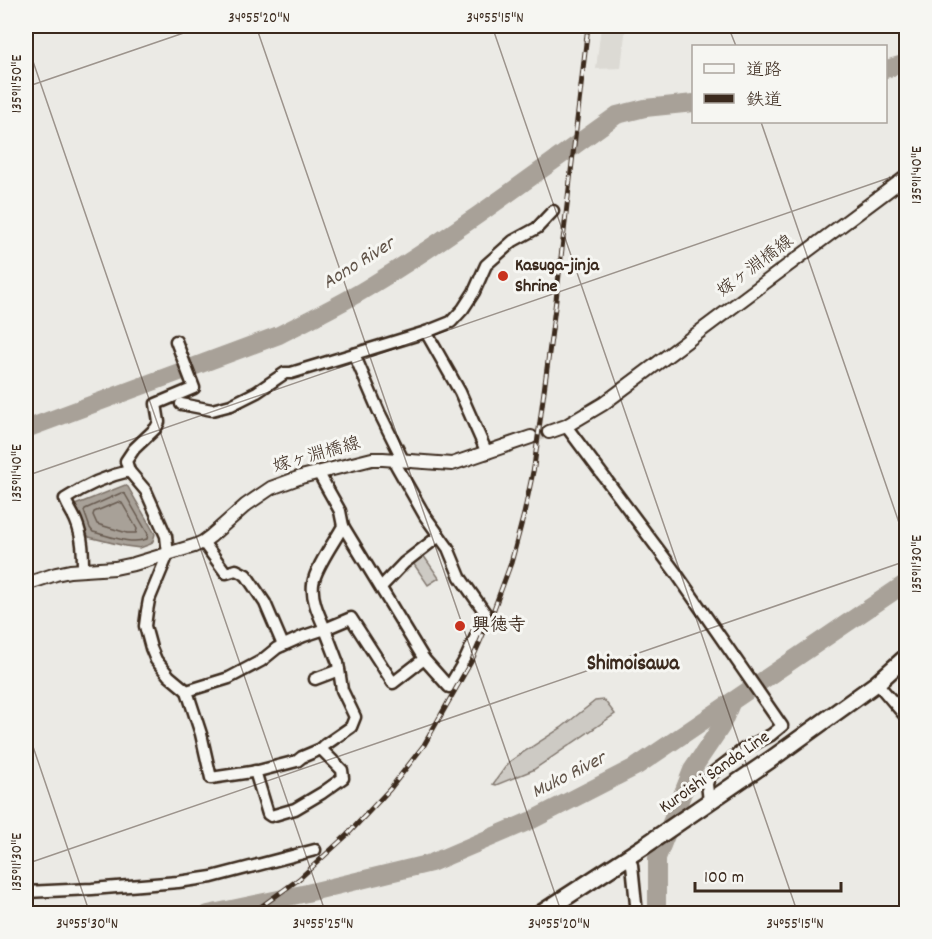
<svg xmlns="http://www.w3.org/2000/svg" width="932" height="939" font-family="Dekko,'Klee One',sans-serif">
<rect width="100%" height="100%" fill="#ebeae5"/>
<filter id="ink" filterUnits="userSpaceOnUse"><feTurbulence type="fractalNoise" baseFrequency=".0167" numOctaves="2"/><feDisplacementMap in="SourceGraphic" scale="12" xChannelSelector="R" yChannelSelector="G"/><feConvolveMatrix kernelMatrix="1 2 1 2 8 2 1 2 1" color-interpolation-filters="sRGB"/></filter>
<g filter="url(#ink)">
<polygon fill="#dcdad4" points="601,26 626,26 621,68 596,69"/>
<g fill="#cdcac4" stroke="#847a71" stroke-width="1.5">
<polygon points="421,552 439,578 428,585 411,560"/>
<polygon points="604,700 615,714 533,770 496,785 493,784 509,762 519,755 561,728 595,701"/>
</g>
<polygon fill="#a8a198" stroke="#7c7167" stroke-width="1.5" points="125,485 128,487 155,534 153,541 151,544 140,548 125,546 89,537 85,531 75,505"/>
<g fill="none" stroke-linecap="round" stroke-linejoin="round">
<g stroke="#675a4f" stroke-width="1.5">
<path d="M121,493L125,494L148,534L147,539C130,545 110,536 93,532L90,528L84,511L85,509Z"/>
<polygon points="118,502 122,503 137,529 136,533 127,533 97,524 93,515 94,512"/>
</g>
<g stroke="#a8a198" stroke-width="18">
<polyline points="886,69 906,63"/>
<path d="M26,429L279,335C310,319 342,304 372,285C457,233 536,173 617,115L645,108L694,103"/>
<polyline points="208,914 307,893 431,863 532,820 637,766 906,583"/>
<polyline points="657,914 657,858 692,770 721,727 732,701"/>
</g>
<polyline stroke="#c8c4bd" stroke-width="12" stroke-dasharray="12 6" stroke-linecap="butt" points="531,437 549,432"/>
<defs>
<g id="minor">
<polyline points="426,332 451,322 463,309 474,292 486,265 513,241 537,228 553,211"/>
<polyline points="176,341 194,388 156,404 159,422 156,428 134,449 126,461 129,471 146,491 166,536 168,554 149,600 147,611 145,626 151,648 156,660 169,676 187,691"/>
<polyline points="181,404 212,410 231,405 257,392 285,373 291,373 354,354"/>
<polyline points="566,426 676,573 782,726 771,735 744,749 710,775 707,784 709,801"/>
<polyline points="403,460 379,412 354,354 426,332 460,392 487,453"/>
<path d="M318,472L340,511L343,526C335,541 315,568 313,584C311,599 319,615 325,629L351,618L393,683L424,659"/>
<polyline points="343,526 424,659 449,687 466,658 486,614 460,577 448,548 425,516 396,465 394,459"/>
<polyline points="203,542 226,573 236,570 246,575 265,603 283,645"/>
<path d="M83,570C83,553 83,538 76,521C73,514 68,507 65,499C85,486 106,476 129,471"/>
<polyline points="381,587 404,563 439,536"/>
<polygon points="325,629 338,663 342,690 355,717 351,727 325,745 321,749 302,757 297,761 258,771 211,778 201,734 187,691 229,678 261,661 277,648 304,636"/>
<polyline points="315,679 339,670"/>
<polyline points="877,683 906,717"/>
<polyline points="255,771 268,814 271,816 295,809 322,793 343,778 342,770 321,749"/>
<polyline points="627,858 632,865 637,914"/>
<polyline points="26,892 92,889 178,882 212,877 315,850"/>
</g>
<g id="tertiary">
<polyline points="549,432 566,426 603,404 906,177"/>
<polyline points="26,584 56,574 70,571 115,568 134,564 194,546 203,542 211,536 246,505 271,488 301,477 372,459 383,459 452,464 531,437"/>
</g>
<polyline id="secondary" points="540,914 643,847 770,760 877,683 906,657"/>
</defs>
<use href="#minor" stroke="#3b2a1e" stroke-width="15"/>
<use href="#tertiary" stroke="#3b2a1e" stroke-width="16"/>
<use href="#secondary" stroke="#3b2a1e" stroke-width="20"/>
<use href="#minor" stroke="#f6f6f2" stroke-width="10"/>
<use href="#tertiary" stroke="#f6f6f2" stroke-width="12"/>
<use href="#secondary" stroke="#f6f6f2" stroke-width="15"/>
<defs>
<polyline id="rail" points="251,914 299,879 347,835 390,789 424,745 472,660 494,609 511,563 524,514 534,467 556,300 588,26"/>
</defs>
<use href="#rail" stroke="#3b2a1e" stroke-width="5"/>
<use href="#rail" stroke="#f6f6f2" stroke-width="3" stroke-dasharray="9" stroke-linecap="butt"/>
</g>
</g>
<path fill="none" stroke="#3b2a1e" stroke-width="1.5" stroke-opacity="0.45" d="M256,26L562,914M492,26L798,914M728,26L736,46M26,41L326,914M26,87L204,26M761,122L906,543M26,476L906,172M26,726L90,914M26,864L906,561"/>
<g fill="#c8321e" stroke="#f6f6f2" stroke-width="2">
<circle cx="503" cy="276" r="6"/>
<circle cx="460" cy="626" r="6"/>
</g>
<g text-anchor="middle" dominant-baseline="central" stroke-width="6" stroke-linejoin="round" paint-order="stroke">
<g font-size="18" font-weight="bold" fill="#3b2a1e" stroke="#f6f6f2" text-anchor="start">
<text x="515" y="266">Kasuga-jinja<tspan x="515" dy="21">Shrine</tspan></text>
<text x="472" y="626">興徳寺</text>
</g>
<g font-size="18" fill="#3b2a1e" stroke="#f6f6f2">
<text transform="translate(756 267) rotate(-37)">嫁ヶ淵橋線</text>
<text transform="translate(317 456) rotate(-16)">嫁ヶ淵橋線</text>
<text transform="translate(715 773) rotate(-35)">Kuroishi Sanda Line</text>
</g>
<g font-size="20" font-style="italic" fill="#615449" stroke="#f6f6f2">
<text transform="translate(359 264) rotate(-32)">Aono River</text>
<text transform="translate(569 776) rotate(-27)">Muko River</text>
</g>
<g font-size="21" font-weight="bold" fill="#3b2a1e" stroke="#f6f6f2">
<text x="633" y="665">Shimoisawa</text>
</g>
</g>
<rect width="932" height="939" fill="none" stroke="#f6f6f2" stroke-width="66"/>
<rect x="692" y="45" width="195" height="78" fill="#f6f6f2" stroke="#aba49d" stroke-width="1.5"/>
<rect x="704" y="64" width="30" height="9" fill="#f6f6f2" stroke="#aba49d" stroke-width="1.5"/>
<text x="746" y="75" font-size="18" fill="#3b2a1e">道路</text>
<rect x="704" y="94" width="30" height="9" fill="#3b2a1e" stroke="#aba49d" stroke-width="1.5"/>
<text x="746" y="105" font-size="18" fill="#3b2a1e">鉄道</text>
<path d="M695 882v9h146v-9" fill="none" stroke="#3b2a1e" stroke-width="3"/>
<text x="704" y="882" font-size="18" fill="#3b2a1e" stroke="#f6f6f2" stroke-width="4.5" paint-order="stroke">100 m</text>
<rect x="33" y="33" width="866" height="873" fill="none" stroke="#3b2a1e" stroke-width="2"/>
<g font-size="15" text-anchor="middle" fill="#3b2a1e">
<text x="259" y="22">34°55'20"N</text>
<text x="495" y="22">34°55'15"N</text>
<text transform="translate(16 84) rotate(-90)" y="5">135°11'50"E</text>
<text transform="translate(916 175) rotate(-90)" y="5">135°11'40"E</text>
<text transform="translate(16 473) rotate(-90)" y="5">135°11'40"E</text>
<text transform="translate(916 564) rotate(-90)" y="5">135°11'30"E</text>
<text transform="translate(16 862) rotate(-90)" y="5">135°11'30"E</text>
<text x="87" y="928">34°55'30"N</text>
<text x="323" y="928">34°55'25"N</text>
<text x="559" y="928">34°55'20"N</text>
<text x="795" y="928">34°55'15"N</text>
</g>
</svg>
